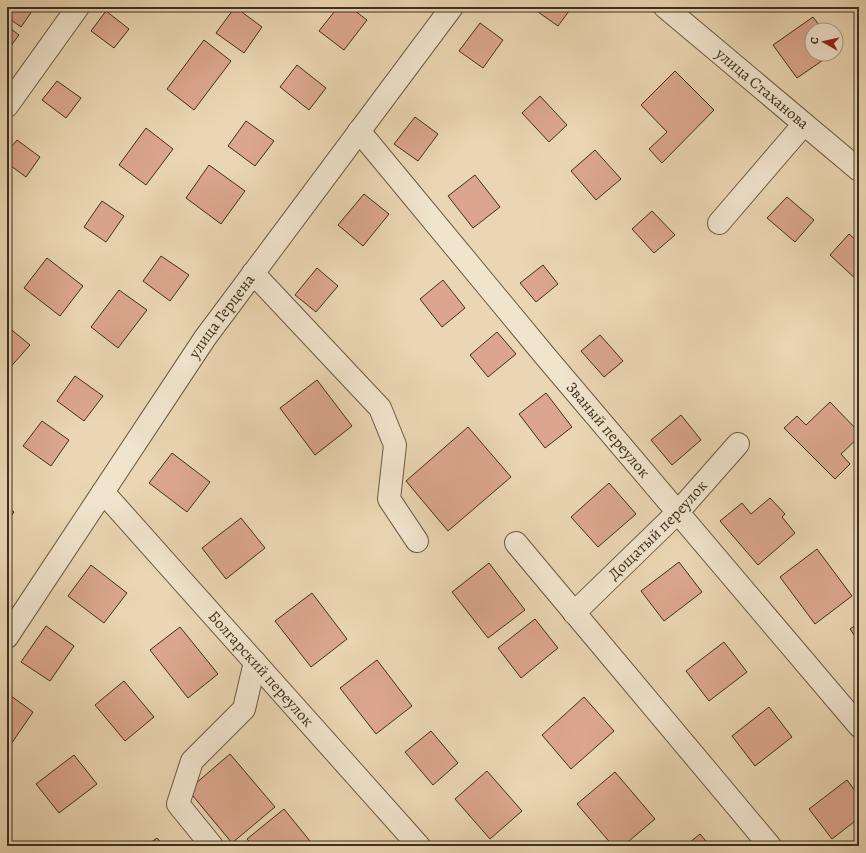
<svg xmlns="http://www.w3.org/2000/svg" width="866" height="853" font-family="Alegreya,serif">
<rect width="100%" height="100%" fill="#ead6b2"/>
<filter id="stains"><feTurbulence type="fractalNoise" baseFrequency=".005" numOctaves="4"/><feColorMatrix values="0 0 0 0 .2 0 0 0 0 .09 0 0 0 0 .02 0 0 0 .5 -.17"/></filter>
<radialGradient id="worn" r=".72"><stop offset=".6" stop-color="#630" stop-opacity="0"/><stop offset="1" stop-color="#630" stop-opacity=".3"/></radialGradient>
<g fill="#dba68d" stroke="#3e301e">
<polygon points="7,7 35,7 21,27 7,17"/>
<polygon points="235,7 262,27 244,53 216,33"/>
<polygon points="338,7 350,7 367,20 344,50 319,31"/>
<polygon points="531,7 572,7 558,26"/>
<polygon points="106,11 129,29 114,48 91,31"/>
<polygon points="813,17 823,30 812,30 812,54 832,54 797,78 773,45"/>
<polygon points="480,23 503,40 483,68 459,51"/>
<polygon points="7,26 19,35 7,51"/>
<polygon points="204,40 231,61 194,110 167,89"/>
<polygon points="297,65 326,88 309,110 280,87"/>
<polygon points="675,71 714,110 662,163 649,149 667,132 641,105"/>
<polygon points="57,81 81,98 66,118 42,100"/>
<polygon points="540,96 567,125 549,142 522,113"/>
<polygon points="415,117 438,134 418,161 394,144"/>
<polygon points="246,121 274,141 255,166 228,146"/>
<polygon points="146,128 173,149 146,185 119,165"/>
<polygon points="17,140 40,157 26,177 7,163 7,152"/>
<polygon points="595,150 621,179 596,200 571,171"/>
<polygon points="209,165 245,191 221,224 186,198"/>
<polygon points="475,175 500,207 473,228 448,196"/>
<polygon points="364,194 389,214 363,246 338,225"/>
<polygon points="787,197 814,220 795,242 767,218"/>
<polygon points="102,201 124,216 106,242 84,227"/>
<polygon points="652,211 675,235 654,253 632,229"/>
<polygon points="849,234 859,243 859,282 830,255"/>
<polygon points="161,256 189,275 170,301 143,281"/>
<polygon points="47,258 83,286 60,316 24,288"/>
<polygon points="543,265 558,284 536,302 520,283"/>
<polygon points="317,268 338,286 316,312 295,295"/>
<polygon points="443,280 465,308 442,327 420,299"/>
<polygon points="119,290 147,310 118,348 91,327"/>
<polygon points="7,326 30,345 7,371"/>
<polygon points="497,332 516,354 488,377 470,355"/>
<polygon points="600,335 623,361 604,377 581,351"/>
<polygon points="75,376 103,396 84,421 57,401"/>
<polygon points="317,380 352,426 315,455 280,408"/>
<polygon points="546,393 572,427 545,448 519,414"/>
<polygon points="830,402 859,432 859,437 841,454 850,464 835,479 784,428 797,416 806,425"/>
<polygon points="681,415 701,440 672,465 651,440"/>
<polygon points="42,421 69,440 51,466 23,446"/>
<polygon points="468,427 511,477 448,531 406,481"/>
<polygon points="172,453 210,482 187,512 149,483"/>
<polygon points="609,483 636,514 598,547 571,517"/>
<polygon points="770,498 785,514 782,517 795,533 758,565 720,521 742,503 751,514"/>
<polygon points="7,507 14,512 7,522"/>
<polygon points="241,518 265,548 226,579 202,548"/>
<polygon points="817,549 852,596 815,624 780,577"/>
<polygon points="679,562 702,592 664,621 641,591"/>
<polygon points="489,563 525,610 488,638 452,592"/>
<polygon points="91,565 127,593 104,623 68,596"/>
<polygon points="312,593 347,639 311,667 275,621"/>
<polygon points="535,619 558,648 521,678 498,648"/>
<polygon points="859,623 859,642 850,629"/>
<polygon points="46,626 74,646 50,681 21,662"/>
<polygon points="180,627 218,674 188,698 150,650"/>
<polygon points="724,642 747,672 709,701 686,671"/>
<polygon points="377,660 412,706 376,734 340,688"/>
<polygon points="124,681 154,717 125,741 95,705"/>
<polygon points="7,693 33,712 7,750"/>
<polygon points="584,697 614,731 571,769 542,735"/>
<polygon points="769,707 792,737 755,766 732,736"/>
<polygon points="431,731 458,763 433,785 405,752"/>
<polygon points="230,754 275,807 232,843 188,790"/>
<polygon points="74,755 97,784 59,813 36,784"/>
<polygon points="487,771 522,811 490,839 455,799"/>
<polygon points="615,772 655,819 623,846 613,846 577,804"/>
<polygon points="847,780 859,796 859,818 832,839 809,809"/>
<polygon points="284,809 314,846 253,846 247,839"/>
<polygon points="700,834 710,846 685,846"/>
<polygon points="157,838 164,846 146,846"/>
</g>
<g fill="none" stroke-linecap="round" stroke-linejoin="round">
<defs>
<g id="minor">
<path id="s1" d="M665,7L859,170"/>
<polyline points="7,106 78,7"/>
<path id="s2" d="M359,131L546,357L859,726"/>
<polyline points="719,223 804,124"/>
<polyline points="253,273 380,408 395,445 389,499 417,541"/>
<path id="s3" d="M103,492L419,846"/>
<polyline points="516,543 770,846"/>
<path id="s4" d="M574,613L678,512L738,444"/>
<path id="s5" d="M7,637L205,338L452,7"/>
<polyline points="212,846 178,804 192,761 244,709 255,662"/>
</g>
</defs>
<use href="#minor" stroke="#695a43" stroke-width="24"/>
<use href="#minor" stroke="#f1e4cd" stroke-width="22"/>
</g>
<g text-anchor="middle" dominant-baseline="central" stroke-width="3" stroke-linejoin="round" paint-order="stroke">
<g font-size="16" fill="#3e301e" stroke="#f1e4cd">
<text stroke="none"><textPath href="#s1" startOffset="127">улица Стаханова</textPath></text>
<text stroke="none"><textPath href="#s5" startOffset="386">улица Герцена</textPath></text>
<text stroke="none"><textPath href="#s2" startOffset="389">Званый переулок</textPath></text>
<text stroke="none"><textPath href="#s4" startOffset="118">Дощатый переулок</textPath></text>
<text stroke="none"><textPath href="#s3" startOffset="237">Болгарский переулок</textPath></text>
</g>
</g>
<rect width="866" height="853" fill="none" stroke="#ead6b2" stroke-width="24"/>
<rect x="8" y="8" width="850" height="837" fill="none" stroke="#3e301e" stroke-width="2"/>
<rect x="12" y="12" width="842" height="829" fill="none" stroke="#3e301e"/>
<g transform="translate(824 42) rotate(278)"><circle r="19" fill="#f1e4cd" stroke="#a99c87"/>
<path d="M0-3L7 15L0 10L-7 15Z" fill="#8f2418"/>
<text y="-6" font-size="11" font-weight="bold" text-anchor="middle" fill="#3e301e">С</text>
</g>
<rect width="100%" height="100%" filter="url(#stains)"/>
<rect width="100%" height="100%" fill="url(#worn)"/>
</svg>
